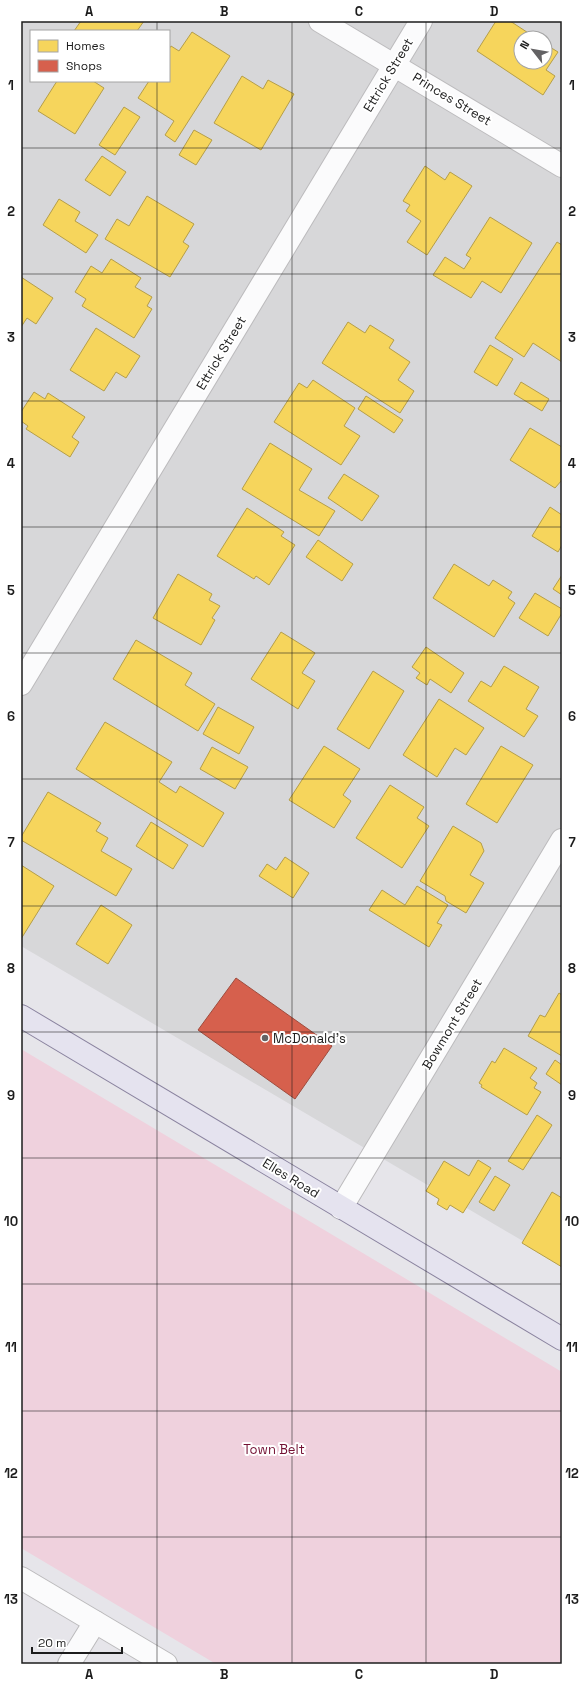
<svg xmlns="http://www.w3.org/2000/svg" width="583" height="1685" font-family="'Space Grotesk',sans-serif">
<rect width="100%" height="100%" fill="#e6e5ea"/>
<path fill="#d7d7d9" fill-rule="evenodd" d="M21,21H562V1264L21,946ZM31,31H169V81H31ZM521,38H545V62H521Z"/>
<polygon fill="#efd1dd" points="21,1049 562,1372 562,1664 216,1664 21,1548"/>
<g fill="#f6d55c" stroke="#b59e49">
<polygon points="81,21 144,21 137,31 74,31"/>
<polygon points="496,21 510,21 536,38 521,38 521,62 545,62 545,44 558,52 546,70 555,76 543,95 477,51"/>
<polygon points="192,32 230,56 175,142 165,135 174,121 138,98 149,81 169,81 169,49 171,46 179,51"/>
<polygon points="242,76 263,89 268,80 294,94 261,150 214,123"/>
<polygon points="57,81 93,81 104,88 75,134 38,111"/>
<polygon points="124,107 140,117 115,155 99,145"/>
<polygon points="194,130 212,140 196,165 179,155"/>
<polygon points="102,156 126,172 110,196 85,180"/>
<polygon points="425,166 445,180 450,172 472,186 427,255 407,242 421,221 406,211 410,205 403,201"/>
<polygon points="147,196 194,224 183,242 189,246 170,277 105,239 117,219 129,226"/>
<polygon points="59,199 80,212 75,221 98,235 86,253 43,225"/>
<polygon points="490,217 532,243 501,293 482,281 471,298 433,275 445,257 464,269 471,258 466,255"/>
<polygon points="557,242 562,245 562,362 533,343 524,357 495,338"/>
<polygon points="111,259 141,278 135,287 152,297 147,306 152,309 134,338 82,306 86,299 75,292 91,266 102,273"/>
<polygon points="21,277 53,298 36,324 27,318 21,327"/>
<polygon points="348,322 365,333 370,325 394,340 389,348 410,362 398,380 414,391 400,413 322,363"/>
<polygon points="96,328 140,356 126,378 116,372 104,391 70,370"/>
<polygon points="490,345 513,359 497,386 474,372"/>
<polygon points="313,380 355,408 344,426 360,436 341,465 274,422 299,383 307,388"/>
<polygon points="521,382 549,399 542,411 514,394"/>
<polygon points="34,392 45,399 48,393 85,417 72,437 79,442 70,457 26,429 28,426 21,421 21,412"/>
<polygon points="366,396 403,420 394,433 358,409"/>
<polygon points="530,428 562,447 562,480 555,488 510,460"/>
<polygon points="270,443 312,469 299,490 335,511 319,536 242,489"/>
<polygon points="344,474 379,496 362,521 328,498"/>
<polygon points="550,507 562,515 562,545 558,552 532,536"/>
<polygon points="247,508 284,532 281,536 295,545 269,585 256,576 254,579 217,556"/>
<polygon points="318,540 353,564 342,581 306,557"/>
<polygon points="454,564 489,586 493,580 512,592 508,598 515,603 494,637 433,598"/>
<polygon points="178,574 212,594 209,600 220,606 212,618 215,620 201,645 153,618"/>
<polygon points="562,575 562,595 553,589"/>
<polygon points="535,593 562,609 562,613 548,636 519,618"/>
<polygon points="281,632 315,653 302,673 315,681 298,709 251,679"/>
<polygon points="136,640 192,673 185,685 215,704 198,731 113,679"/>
<polygon points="426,647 464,673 451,693 430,679 427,685 416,678 420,673 412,667"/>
<polygon points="504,666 539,687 526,709 538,716 524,737 468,701 481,681 491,687"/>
<polygon points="373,671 404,691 369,749 337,729"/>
<polygon points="439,699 484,728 466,755 455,748 437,777 403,755"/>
<polygon points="218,707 254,727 239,754 203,734"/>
<polygon points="105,722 172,762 159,782 176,793 180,786 224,813 203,847 76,769"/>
<polygon points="324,746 360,769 343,795 351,801 334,828 289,800"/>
<polygon points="501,746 533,765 497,823 466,804"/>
<polygon points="212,747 248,767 235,789 200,769"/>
<polygon points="390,785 424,807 417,818 429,826 402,868 356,838"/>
<polygon points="48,792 101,823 96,831 108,838 101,851 132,869 116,896 21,840 21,837"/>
<polygon points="151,822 188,845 173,869 136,846"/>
<polygon points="453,826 481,843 484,851 470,875 484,883 466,913 446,901 445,896 420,881"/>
<polygon points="285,857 309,873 293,898 259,876 267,864 276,870"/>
<polygon points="21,865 54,886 21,939"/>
<polygon points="417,886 448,905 437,923 442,925 429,947 369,910 382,890 405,905"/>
<polygon points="101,905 132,925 108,964 76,944"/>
<polygon points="559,993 562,995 562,1056 528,1036 540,1015 545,1017"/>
<polygon points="504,1048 537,1068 530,1078 537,1083 534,1088 541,1092 527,1115 481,1087 482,1085 479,1083 492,1061 495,1063"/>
<polygon points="555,1060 562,1065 562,1085 546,1074"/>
<polygon points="537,1115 552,1125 523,1170 508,1161"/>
<polygon points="478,1160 491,1168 463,1213 450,1205 447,1210 437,1204 439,1199 426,1191 444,1161 469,1176"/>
<polygon points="495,1176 510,1185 494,1211 479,1202"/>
<polygon points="552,1192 562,1198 562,1267 522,1243"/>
</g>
<polygon fill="#d6604d" stroke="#9e4c3e" points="236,978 332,1046 295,1099 198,1030"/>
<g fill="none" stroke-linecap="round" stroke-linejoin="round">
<defs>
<g id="minor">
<polyline points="320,21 562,166"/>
<polyline points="21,684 421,21"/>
<polyline points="341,1208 562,840"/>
<polyline points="21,1578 166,1664"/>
<polyline points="69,1664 95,1622"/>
</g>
<polyline id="major" points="21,1016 562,1339"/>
</defs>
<use href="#minor" stroke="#bcbbbd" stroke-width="24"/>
<use href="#major" stroke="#8a839f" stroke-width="24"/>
<use href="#minor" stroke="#fbfbfc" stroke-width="22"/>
<use href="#major" stroke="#e5e3ef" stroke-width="22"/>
</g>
<path fill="none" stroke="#1c1c1c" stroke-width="1" stroke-opacity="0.55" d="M157,21V31M292,21V1664M426,21V1664M157,81V1664M21,148H562M21,274H562M21,401H562M21,527H562M21,653H562M21,779H562M21,906H562M21,1032H562M21,1158H562M21,1284H562M21,1411H562M21,1537H562"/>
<circle fill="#636264" stroke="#fff" stroke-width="1.5" cx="265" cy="1038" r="4"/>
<g text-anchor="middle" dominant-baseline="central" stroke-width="4" stroke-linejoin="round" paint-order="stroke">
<g font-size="13" fill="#1c1c1c" stroke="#fff">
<text transform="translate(388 75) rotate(-59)">Ettrick Street</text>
<text transform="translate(452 99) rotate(31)">Princes Street</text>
<text transform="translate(221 353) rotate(-59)">Ettrick Street</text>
<text transform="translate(452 1024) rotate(-59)">Bowmont Street</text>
<text transform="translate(291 1178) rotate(31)">Elles Road</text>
</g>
<g font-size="13" fill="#1c1c1c" stroke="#fff" text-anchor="start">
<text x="273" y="1038">McDonald's</text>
</g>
<g font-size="13" fill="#731134" stroke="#fff">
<text x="274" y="1449">Town Belt</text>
</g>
</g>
<rect width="583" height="1685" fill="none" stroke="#ffffff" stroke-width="44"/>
<rect x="30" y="30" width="140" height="52" fill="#ffffff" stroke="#a4a4a4"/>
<rect x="38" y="40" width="20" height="12" fill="#f6d55c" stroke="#a4a4a4"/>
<text x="66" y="50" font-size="12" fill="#1c1c1c">Homes</text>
<rect x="38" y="60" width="20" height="12" fill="#d6604d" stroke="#a4a4a4"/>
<text x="66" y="70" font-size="12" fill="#1c1c1c">Shops</text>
<g transform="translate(533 50) rotate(301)"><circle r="19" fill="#ffffff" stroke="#a4a4a4"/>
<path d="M0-3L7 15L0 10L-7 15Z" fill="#636264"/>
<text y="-6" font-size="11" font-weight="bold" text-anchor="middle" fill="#1c1c1c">N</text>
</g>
<path d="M32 1647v6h90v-6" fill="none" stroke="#1c1c1c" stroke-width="2"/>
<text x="38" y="1647" font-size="12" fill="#1c1c1c" stroke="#ffffff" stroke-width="3" paint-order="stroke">20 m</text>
<rect x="22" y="22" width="539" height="1641" fill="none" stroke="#1c1c1c" stroke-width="1.5"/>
<g font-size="13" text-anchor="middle" font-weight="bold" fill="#1c1c1c">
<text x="89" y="16">A</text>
<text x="224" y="16">B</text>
<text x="359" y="16">C</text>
<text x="494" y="16">D</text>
<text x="11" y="90">1</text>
<text x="572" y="90">1</text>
<text x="11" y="216">2</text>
<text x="572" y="216">2</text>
<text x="11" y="342">3</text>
<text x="572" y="342">3</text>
<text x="11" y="468">4</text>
<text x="572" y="468">4</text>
<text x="11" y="595">5</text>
<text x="572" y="595">5</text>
<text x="11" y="721">6</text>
<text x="572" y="721">6</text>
<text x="11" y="847">7</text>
<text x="572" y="847">7</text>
<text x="11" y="973">8</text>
<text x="572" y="973">8</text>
<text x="11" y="1100">9</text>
<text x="572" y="1100">9</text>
<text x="11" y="1226">10</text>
<text x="572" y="1226">10</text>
<text x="11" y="1352">11</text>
<text x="572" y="1352">11</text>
<text x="11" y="1478">12</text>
<text x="572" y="1478">12</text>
<text x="11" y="1604">13</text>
<text x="572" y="1604">13</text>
<text x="89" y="1679">A</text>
<text x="224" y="1679">B</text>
<text x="359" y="1679">C</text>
<text x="494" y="1679">D</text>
</g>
</svg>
